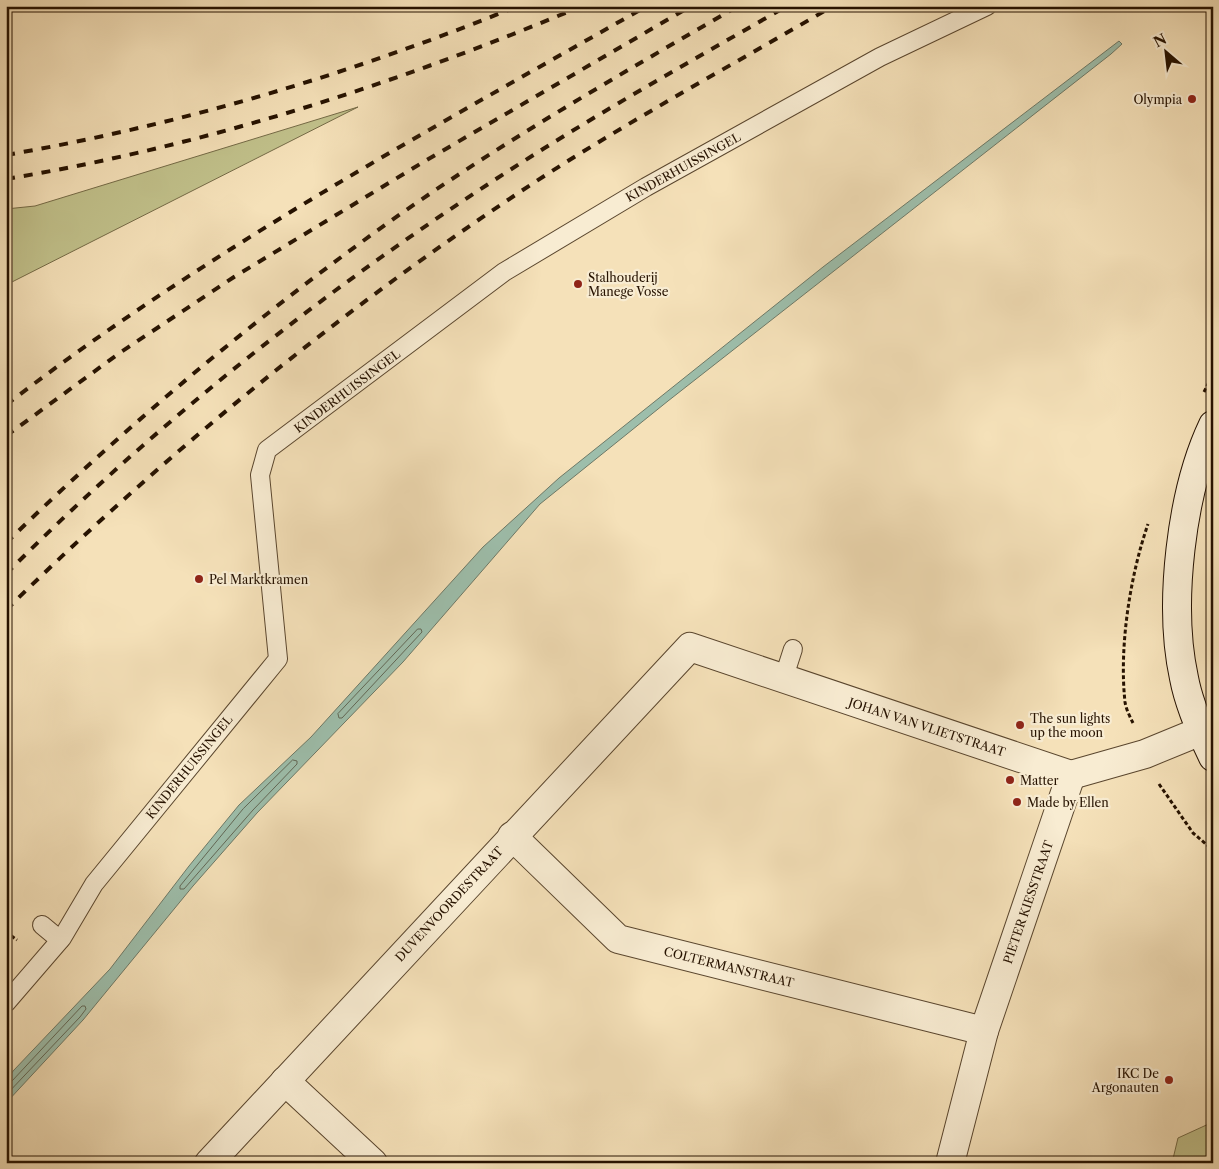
<svg xmlns="http://www.w3.org/2000/svg" width="1219" height="1169" font-family="'Libre Caslon Text',serif">
<rect width="100%" height="100%" fill="#f5e1b9"/>
<filter id="stains"><feTurbulence type="fractalNoise" baseFrequency=".004" numOctaves="4"/><feColorMatrix values="0 0 0 0 .2 0 0 0 0 .09 0 0 0 0 .02 0 0 0 .5 -.17"/></filter>
<radialGradient id="worn" r=".72"><stop offset=".6" stop-color="#630" stop-opacity="0"/><stop offset="1" stop-color="#630" stop-opacity=".3"/></radialGradient>
<g fill="#c1c18b" stroke="#746a46">
<polygon points="358,107 6,285 6,209 35,206"/>
<polygon points="1213,1122 1213,1163 1172,1163 1178,1138"/>
</g>
<polygon fill="#9dbeab" stroke="#6d7967" points="1119,41 1122,44 1111,54 668,401 540,504 403,662 257,813 193,886 83,1020 6,1103 6,1080 14,1070 110,969 189,866 239,805 311,737 483,547 559,478 823,267"/>
<g fill="none" stroke-linecap="round" stroke-linejoin="round">
<g stroke="#626856" stroke-width="1">
<polygon points="418,629 421,629 422,632 342,718 339,718 338,714"/>
<polygon points="293,760 297,761 297,764 253,810 184,889 180,889 180,886 243,809"/>
<polyline points="6,1083 12,1081 82,1006 85,1006 86,1009 80,1017 6,1095"/>
</g>
<defs>
<g id="lane">
<polyline points="783,680 793,649"/>
<polyline points="42,925 60,940"/>
<polyline points="6,1003 62,938 94,884 278,659 260,475 267,450 504,272 646,187 880,57 987,6"/>
</g>
<g id="street">
<polyline points="1071,775 1145,754 1201,731"/>
<polyline points="512,836 618,939 984,1031"/>
<polyline points="285,1081 373,1163"/>
<polyline points="209,1163 690,647 1071,775"/>
<polyline points="950,1163 984,1031 1071,775"/>
</g>
<path id="secondary" d="M1213,425C1181,492 1168,605 1184,678C1189,705 1201,732 1213,757"/>
</defs>
<use href="#lane" stroke="#5a462e" stroke-width="20"/>
<use href="#street" stroke="#5a462e" stroke-width="30"/>
<use href="#secondary" stroke="#261200" stroke-width="30"/>
<g stroke="#261200" stroke-width="3" stroke-dasharray="4 2.5" stroke-linecap="butt">
<polyline points="1204,392 1213,374"/>
<path d="M1133,723C1130,717 1126,709 1125,702C1119,647 1130,576 1148,524"/>
<polyline points="1159,784 1193,833 1213,850"/>
<polyline points="6,890 9,887"/>
<polyline points="6,932 17,940"/>
</g>
<use href="#lane" stroke="#f8ecd2" stroke-width="18"/>
<use href="#street" stroke="#f8ecd2" stroke-width="28"/>
<use href="#secondary" stroke="#f8ecd2" stroke-width="28"/>
<g stroke="#261200" stroke-width="4" stroke-dasharray="9 9" stroke-linecap="butt">
<path d="M6,155C184,124 351,74 518,6"/>
<path d="M6,179C205,146 396,84 582,6"/>
<path d="M6,405C206,251 429,130 647,6"/>
<polyline points="6,436 121,352 234,277 425,161 691,6"/>
<path d="M6,543C127,425 255,318 392,220C502,142 621,74 738,6"/>
<path d="M6,574C167,412 350,270 543,149C623,99 705,53 787,6"/>
<path d="M6,610C168,451 346,306 535,182C632,119 734,64 833,6"/>
</g>
</g>
<g fill="#8f2418" stroke="#f8ecd2" stroke-width="2">
<circle cx="1192" cy="99" r="5"/>
<circle cx="578" cy="284" r="5"/>
<circle cx="199" cy="579" r="5"/>
<circle cx="1020" cy="725" r="5"/>
<circle cx="1010" cy="780" r="5"/>
<circle cx="1017" cy="802" r="5"/>
<circle cx="1169" cy="1080" r="5"/>
</g>
<g text-anchor="middle" dominant-baseline="central" stroke-width="4.5" stroke-linejoin="round" paint-order="stroke">
<g font-size="12" fill="#261200" stroke="#f8ecd2" text-anchor="start">
<text x="1182" y="99" text-anchor="end">Olympia</text>
<text x="588" y="277">Stalhouderij<tspan x="588" dy="14">Manege Vosse</tspan></text>
<text x="209" y="579">Pel Marktkramen</text>
<text x="1030" y="718">The sun lights<tspan x="1030" dy="14">up the moon</tspan></text>
<text x="1020" y="780">Matter</text>
<text x="1027" y="802">Made by Ellen</text>
<text x="1159" y="1073" text-anchor="end">IKC De<tspan x="1159" dy="14">Argonauten</tspan></text>
</g>
<g font-size="12" fill="#261200" stroke="#f8ecd2">
<text transform="translate(683 167) rotate(-29)">KINDERHUISSINGEL</text>
<text transform="translate(347 391) rotate(-37)">KINDERHUISSINGEL</text>
<text transform="translate(927 727) rotate(18)">JOHAN VAN VLIETSTRAAT</text>
<text transform="translate(189 767) rotate(-51)">KINDERHUISSINGEL</text>
<text transform="translate(1028 902) rotate(-71)">PIETER KIESSTRAAT</text>
<text transform="translate(449 904) rotate(-47)">DUVENVOORDESTRAAT</text>
<text transform="translate(729 967) rotate(14)">COLTERMANSTRAAT</text>
</g>
</g>
<rect width="1219" height="1169" fill="none" stroke="#f5e1b9" stroke-width="25"/>
<rect x="8" y="8" width="1204" height="1154" fill="none" stroke="#261200" stroke-width="2.5"/>
<rect x="12" y="12" width="1194" height="1144" fill="none" stroke="#261200"/>
<g transform="translate(1166 52) rotate(332)" stroke="#f8ecd2" stroke-width="4" paint-order="stroke">
<path d="M0-4L9 19L0 12L-9 19Z" fill="#261200"/>
<text y="-8" font-size="14" font-weight="bold" text-anchor="middle" fill="#261200">N</text>
</g>
<rect width="100%" height="100%" filter="url(#stains)"/>
<rect width="100%" height="100%" fill="url(#worn)"/>
</svg>
